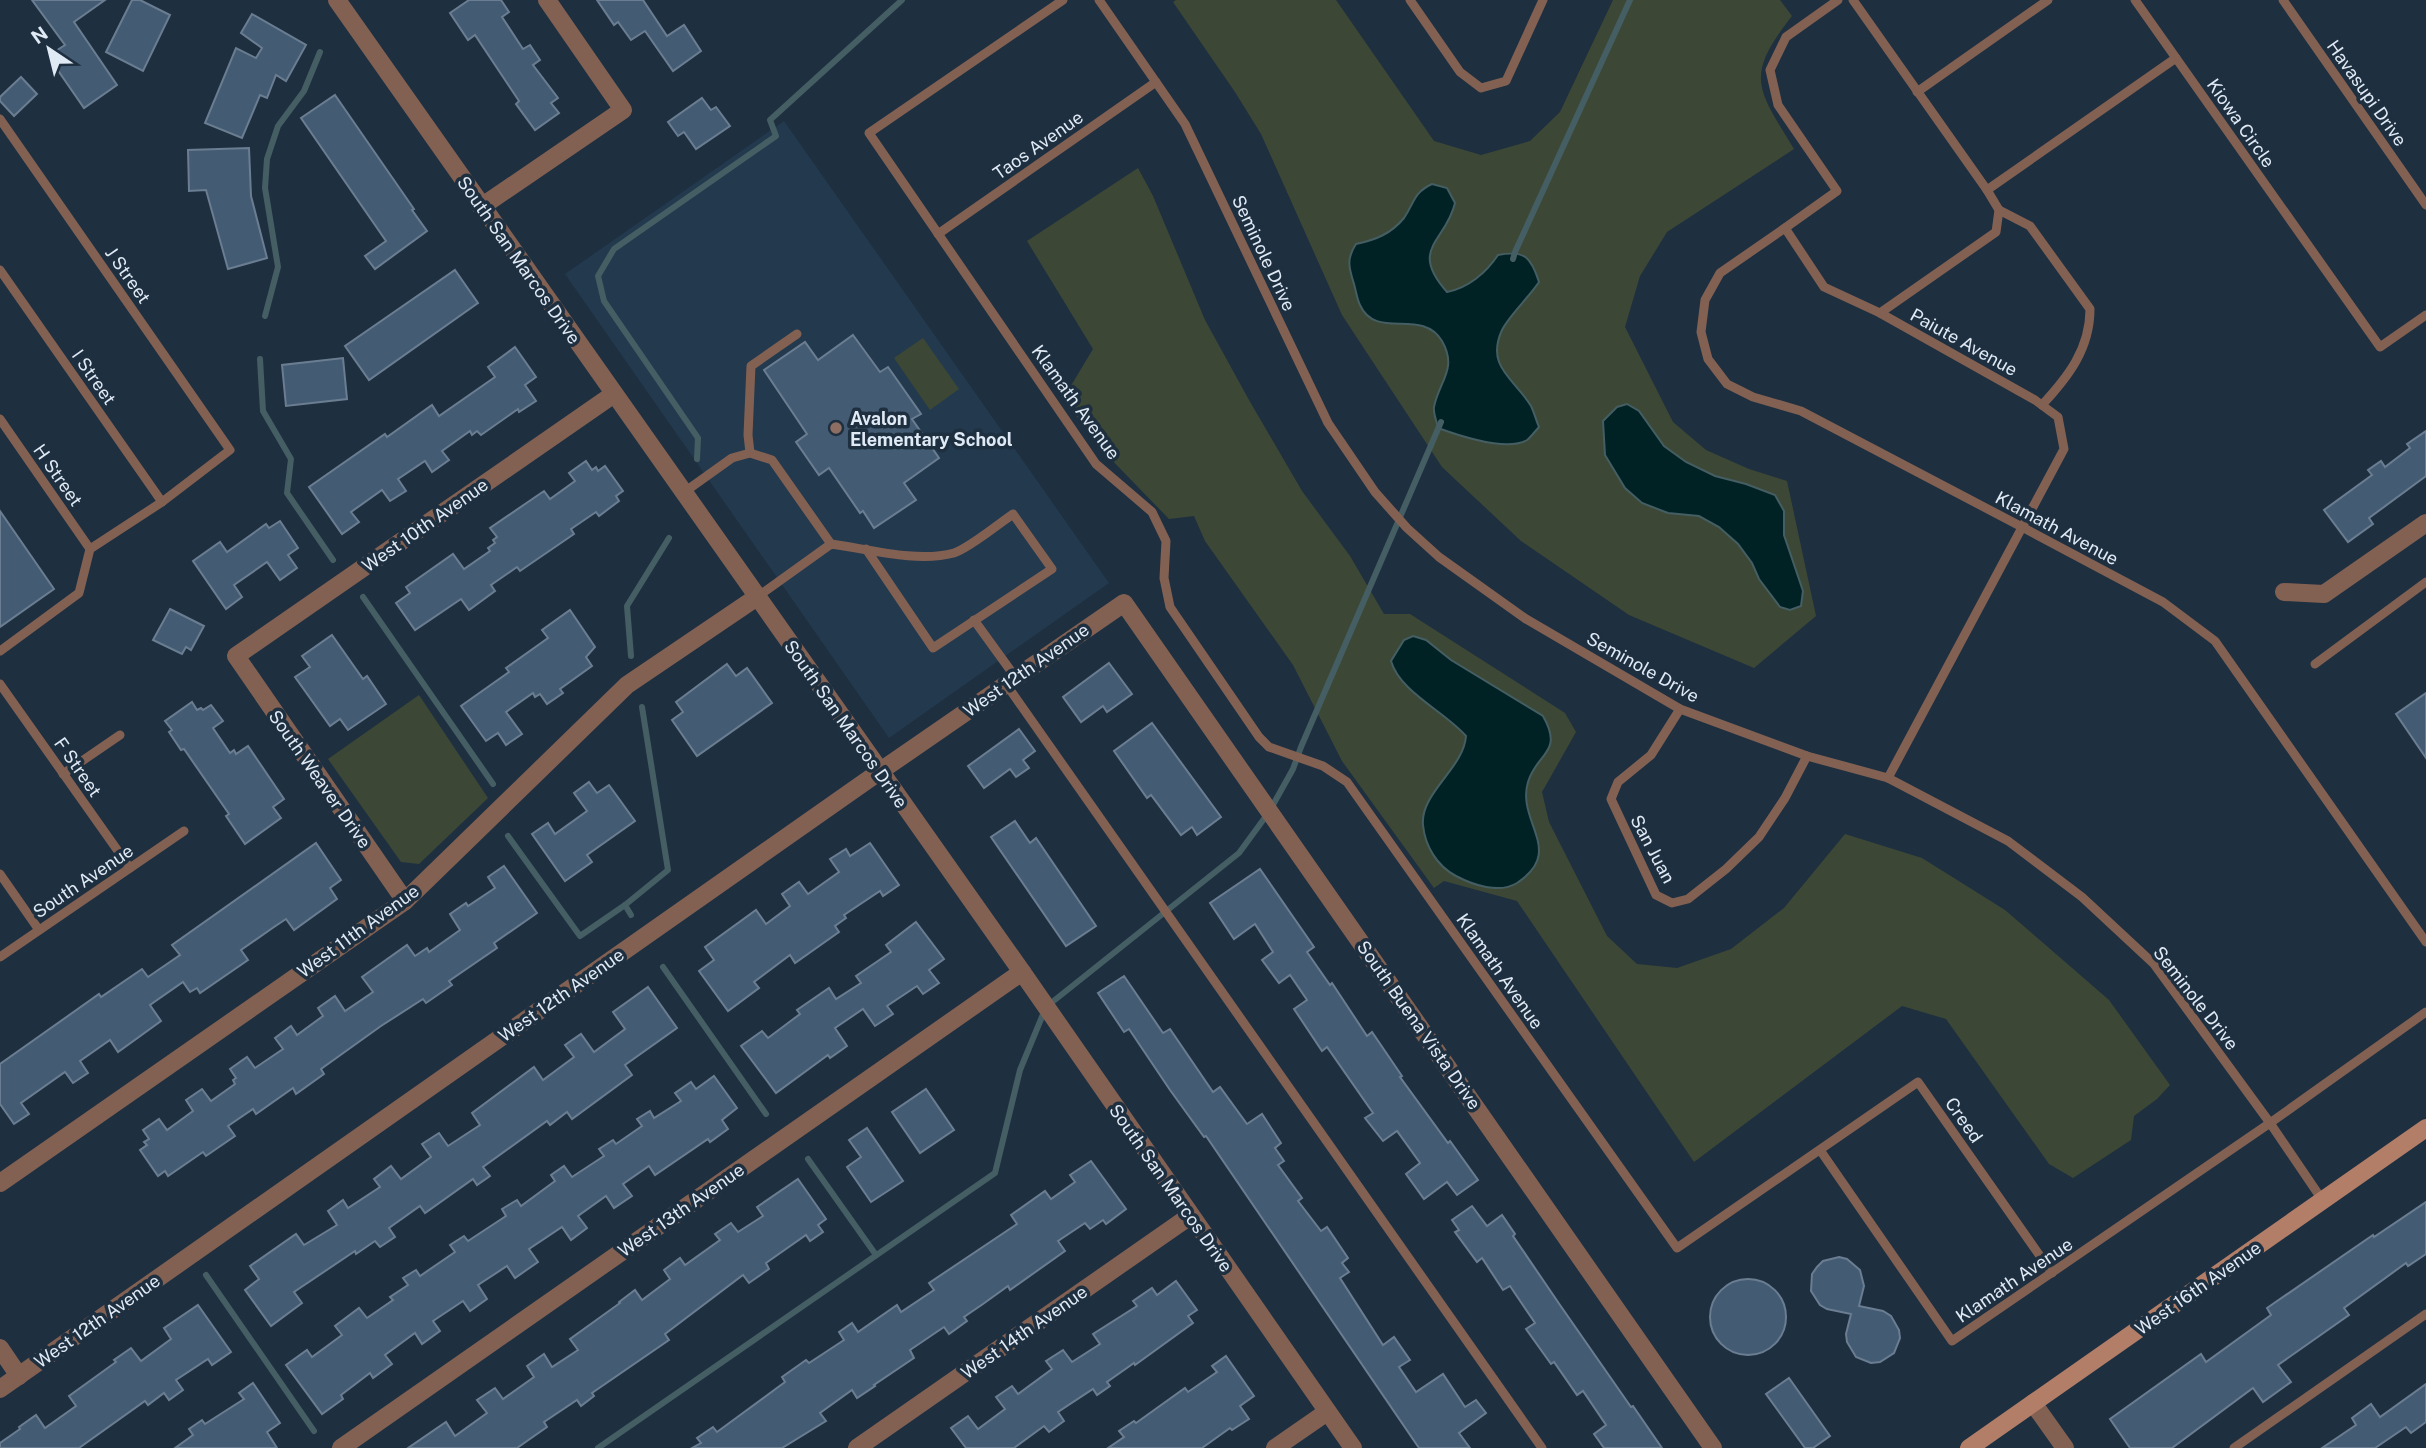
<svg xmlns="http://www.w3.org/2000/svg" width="2426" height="1448" font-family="'Public Sans',sans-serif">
<rect width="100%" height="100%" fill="#1e2f40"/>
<polygon fill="#23394e" points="784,121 1109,583 889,738 565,274"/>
<g fill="#3c4835">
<path d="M1176,0H1336L1434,141L1481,155L1530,141L1560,112L1613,0H1780L1792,16C1744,77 1757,88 1794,149L1667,232L1640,276L1625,327L1673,422L1706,450L1749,469L1787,481L1816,616L1754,668L1629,615L1521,541L1442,467L1342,315L1261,134L1235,92L1173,2Z"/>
<polygon points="1138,168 1153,196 1205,320 1249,400 1302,491 1350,556 1384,614 1410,614 1565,713 1576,732 1542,792 1549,822 1607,936 1637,964 1677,968 1731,949 1784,908 1845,834 1922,858 2005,910 2109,1000 2170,1085 2157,1099 2134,1116 2131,1140 2073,1178 2049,1164 1946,1019 1902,1006 1694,1162 1517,901 1444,881 1434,888 1342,761 1293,665 1205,541 1194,516 1169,519 1104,452 1063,399 1093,349 1027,241"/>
<polygon points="923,338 959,389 930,410 894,358"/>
<polygon points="419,695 488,798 419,864 401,862 328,759"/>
</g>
<g fill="#012225" stroke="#445e63" stroke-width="2">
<path d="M1432,184L1447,188L1455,203C1446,242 1408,248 1447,292C1468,288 1486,273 1498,255C1525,250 1531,257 1539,282C1529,297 1508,317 1502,330C1485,367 1515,379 1531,406C1534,412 1536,420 1539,427C1536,430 1531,437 1527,440C1506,452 1460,436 1438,428C1437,422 1433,413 1434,407C1439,381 1458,369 1442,341C1422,307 1376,341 1360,305C1357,299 1356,291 1354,284C1349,268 1346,259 1356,244C1375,240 1391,234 1404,218C1415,202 1413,193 1432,184Z"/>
<polygon points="1627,404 1639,411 1664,446 1686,462 1715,476 1746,484 1775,495 1784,511 1784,535 1803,591 1801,606 1790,610 1780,607 1759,579 1752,563 1738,544 1719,527 1699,516 1668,513 1642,503 1625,488 1605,455 1603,421 1617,407"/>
<path d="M1413,636L1426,640L1451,660L1543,716C1564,753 1537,752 1528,782C1516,822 1566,851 1517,883C1499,894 1473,885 1456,876C1437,866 1425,846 1423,825C1420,793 1464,768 1466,736C1444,711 1400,692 1391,661L1404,640Z"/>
</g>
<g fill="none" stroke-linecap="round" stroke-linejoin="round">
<g stroke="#445e63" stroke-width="6">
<polyline points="1513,259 1515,252 1630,0"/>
<polyline points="265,316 278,267 265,188 267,159 278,126 304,91 320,52"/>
<polyline points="260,359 263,411 291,459 287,493 333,560"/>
<polyline points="697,459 698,438 604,301 598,276 614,249 776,136 770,120 902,0"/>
<polyline points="363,597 493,784"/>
<polyline points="631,656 627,606 669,538"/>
<polyline points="508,836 580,936 625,905 668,870 642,707"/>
<polyline points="625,905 631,915"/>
<polyline points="663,967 766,1114"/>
<polyline points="808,1159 876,1255"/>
<polyline points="206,1275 314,1431"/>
<polyline points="598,1448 995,1173 1020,1070 1046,1007 1239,853 1269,812 1293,769 1301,747 1441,422"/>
</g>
</g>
<g fill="#445c73" stroke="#6a7d91" stroke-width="2">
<polygon points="32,0 105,0 74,22 117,85 84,108 48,56 65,45"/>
<polygon points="132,0 140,0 170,15 143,71 106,52"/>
<polygon points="469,0 501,0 509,12 502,17 523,49 530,45 540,60 533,65 558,98 551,103 559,113 535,130 516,104 519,101 475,35 468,40 450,13"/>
<polygon points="597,0 643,0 667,36 684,25 701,51 673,71 645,31 631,40 618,22 614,25"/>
<polygon points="252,14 306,45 286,81 276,75 267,98 260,95 242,138 205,123 236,48 256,58 262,48 241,33"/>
<polygon points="21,77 37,94 14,116 0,101 0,97"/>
<polygon points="335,95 414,209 412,210 427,231 375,269 365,256 386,241 301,118"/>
<polygon points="702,98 711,110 716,107 730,126 696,149 684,132 678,136 668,122"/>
<polygon points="249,148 251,196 267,258 228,269 206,190 189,191 188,150"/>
<polygon points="455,270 478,303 369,380 345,346"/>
<polygon points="853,335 880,372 888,367 921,414 912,419 939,458 904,483 916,500 874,528 863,511 860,513 829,468 819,475 796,442 807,434 764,370 805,342 818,360"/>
<polygon points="515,347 536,377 525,385 536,401 519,412 518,409 481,435 477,431 472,435 470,431 442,451 449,460 432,472 425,461 398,479 406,491 390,501 382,490 351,512 359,522 342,534 309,487 385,434 387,437 432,405 439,416 495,377 488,367"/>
<polygon points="343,358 347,399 286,406 282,365"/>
<polygon points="2426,431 2426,476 2369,518 2373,524 2348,542 2324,510 2372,475 2368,470 2381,461 2385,467 2410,448 2407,444"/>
<polygon points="586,461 592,470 596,467 598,471 605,466 623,491 616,496 619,501 599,516 596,512 571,529 574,534 520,571 517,567 491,585 495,591 469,610 461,599 415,630 396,603 410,593 406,587 453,554 464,569 490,551 488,548 495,543 493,540 497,537 490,528 544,491 550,499 575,481 569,473"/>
<polygon points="0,511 54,589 0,627"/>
<polygon points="280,521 298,548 288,555 297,568 280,580 267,562 234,585 242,597 226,609 193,561 220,542 227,552 266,524 269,528"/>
<polygon points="170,609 204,626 191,650 186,647 182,654 153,640"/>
<polygon points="570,610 595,647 586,657 592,666 560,689 563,693 547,704 540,694 535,697 533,693 506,712 522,734 506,745 498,733 486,741 461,706 509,672 506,668 548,638 542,630"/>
<polygon points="332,635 363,679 367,676 386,704 348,730 340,719 330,726 295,677 310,667 302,656"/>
<polygon points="1109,663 1132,694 1107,712 1103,706 1081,722 1063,697"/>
<polygon points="727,664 736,676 747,668 772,703 697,756 672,720 683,712 676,702"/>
<polygon points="2426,693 2426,758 2396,714"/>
<polygon points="192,702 197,710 201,708 203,710 211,705 223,721 213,728 230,753 234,750 236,754 248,746 284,799 273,807 281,818 245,844 226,816 229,814 184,749 181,750 169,732 172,730 165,721"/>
<polygon points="1152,723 1221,817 1197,835 1192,827 1181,835 1151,795 1147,798 1114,751"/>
<polygon points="1019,729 1035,751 1023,760 1029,768 1016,777 1010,769 984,788 968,766"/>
<polygon points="589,782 597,793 609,785 635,821 587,855 592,862 565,881 532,834 548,823 555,834 587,811 574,793"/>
<polygon points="1015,821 1030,843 1036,838 1096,926 1066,946 991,837"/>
<polygon points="316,843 341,880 330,888 337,899 294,930 286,919 274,927 241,950 248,960 200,993 197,988 190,992 183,982 150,1005 161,1021 118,1052 110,1040 80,1061 88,1073 73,1083 65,1072 21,1103 29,1114 14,1124 0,1104 0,1064 99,994 101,997 142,969 148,977 180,955 172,945"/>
<polygon points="870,843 899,885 883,896 880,891 844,915 846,918 835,926 839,932 795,963 790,955 754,982 759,988 728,1011 699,971 714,960 705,947 756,910 766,924 790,906 782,894 799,882 808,894 839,872 830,859 846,849 850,856"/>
<polygon points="504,866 537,913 494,943 497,948 449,981 452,985 426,1003 423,999 381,1026 321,1069 324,1074 296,1094 293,1088 256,1114 253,1109 228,1126 235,1136 206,1156 203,1152 168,1176 165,1171 158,1176 140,1150 147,1145 144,1142 149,1139 143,1130 159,1119 167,1130 193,1111 186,1100 202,1089 211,1101 235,1084 233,1080 236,1078 230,1069 247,1057 255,1068 283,1049 275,1038 291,1026 297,1035 323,1016 318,1008 335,996 345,1011 373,992 362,977 407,945 415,956 427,948 429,952 460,930 450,914 466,903 468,906 495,888 488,877"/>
<polygon points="1260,869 1314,947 1307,952 1330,985 1332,983 1367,1036 1372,1032 1402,1076 1400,1077 1448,1143 1450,1141 1478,1180 1457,1195 1447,1182 1424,1199 1406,1174 1420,1163 1397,1131 1383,1141 1365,1118 1373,1113 1327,1047 1322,1051 1294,1009 1307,1000 1290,975 1279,983 1262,960 1273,952 1255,924 1234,939 1210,903"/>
<polygon points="916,922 944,959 929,970 939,983 923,994 917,986 887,1006 893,1014 875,1026 863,1009 835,1028 847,1046 830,1058 828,1055 776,1093 741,1046 762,1031 768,1038 800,1014 797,1010 829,988 836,999 861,983 856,976 891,952 886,945"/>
<polygon points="1124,976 1163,1033 1170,1029 1213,1092 1220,1087 1247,1124 1262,1114 1281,1143 1275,1148 1284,1161 1278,1165 1302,1198 1298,1201 1321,1231 1327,1227 1348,1258 1342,1263 1349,1272 1340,1278 1383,1345 1394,1337 1410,1360 1399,1367 1416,1392 1443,1374 1465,1407 1476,1400 1486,1413 1459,1433 1470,1448 1419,1448 1206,1136 1204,1137 1170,1090 1129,1029 1124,1032 1098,993"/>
<polygon points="648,987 677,1028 625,1065 632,1075 572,1119 567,1112 550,1125 547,1121 483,1167 490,1176 477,1185 473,1179 425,1213 420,1206 389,1228 395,1237 380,1247 375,1241 356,1254 355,1251 294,1292 302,1303 271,1326 245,1290 259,1279 250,1266 296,1234 304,1245 337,1225 328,1211 343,1200 348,1208 380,1187 374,1179 391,1166 401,1179 431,1157 422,1144 439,1133 448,1146 480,1125 472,1113 534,1067 543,1080 574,1057 565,1045 581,1034 594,1052 625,1029 613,1012"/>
<polygon points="714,1076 737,1108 722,1120 728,1129 710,1142 708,1139 655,1175 649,1166 623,1184 632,1196 614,1208 606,1196 578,1216 587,1228 571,1240 562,1227 529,1249 538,1262 515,1278 507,1266 478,1285 487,1299 470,1311 463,1301 433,1321 440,1331 422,1344 415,1333 385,1355 392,1364 373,1378 370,1373 341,1395 343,1399 322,1414 286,1365 307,1350 312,1357 342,1335 335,1326 359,1308 367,1318 393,1300 390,1297 408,1285 403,1278 416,1270 420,1276 455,1252 450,1245 464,1236 468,1241 506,1216 502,1209 517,1200 521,1206 555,1181 551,1175 564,1166 572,1177 604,1156 599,1149 613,1140 616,1144 642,1126 637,1119 650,1111 654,1118 681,1101 675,1093 691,1082 696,1089"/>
<polygon points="926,1089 954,1130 920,1153 892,1112"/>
<polygon points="867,1128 903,1181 871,1202 847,1167 861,1157 849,1140"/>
<polygon points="1091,1161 1126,1209 1106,1224 1103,1220 1090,1229 1085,1223 1058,1241 1065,1251 1010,1290 1008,1286 983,1304 964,1317 967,1321 949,1334 944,1327 910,1350 914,1358 874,1385 875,1386 857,1398 852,1390 820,1413 826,1421 782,1448 692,1448 701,1443 697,1438 713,1427 717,1432 785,1382 782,1377 806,1360 809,1363 844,1340 839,1332 852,1323 858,1332 897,1305 901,1312 934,1290 929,1283 1017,1224 1011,1215 1045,1191 1051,1199 1075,1182 1070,1175"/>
<polygon points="798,1179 826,1219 818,1225 823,1232 810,1241 806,1235 766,1263 769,1269 749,1283 743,1275 665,1334 669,1340 592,1393 594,1396 581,1406 577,1400 544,1422 547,1427 517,1448 408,1448 446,1422 455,1436 487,1413 477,1400 495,1388 503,1399 534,1377 527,1366 544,1354 552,1367 578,1350 570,1339 620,1303 619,1302 635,1290 642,1300 670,1279 664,1270 680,1258 685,1265 720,1240 715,1234 731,1223 738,1232 763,1216 757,1207"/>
<polygon points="2426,1202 2426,1254 2408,1266 2406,1263 2344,1308 2349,1315 2278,1365 2291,1382 2263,1402 2253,1388 2172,1448 2130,1448 2110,1419 2201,1354 2206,1362 2271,1315 2267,1308 2373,1235 2374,1237"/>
<polygon points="1472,1206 1487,1226 1502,1215 1515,1234 1513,1236 1560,1305 1631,1407 1633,1406 1662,1448 1604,1448 1594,1434 1606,1425 1583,1391 1577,1395 1554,1362 1551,1364 1526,1329 1535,1323 1510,1286 1503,1290 1482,1258 1477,1262 1455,1232 1459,1230 1452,1220"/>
<polygon points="1839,1257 1847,1259 1860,1270 1864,1286 1859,1306 1883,1311 1891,1316 1899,1330 1900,1338 1894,1353 1880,1362 1871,1363 1856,1357 1847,1342 1846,1334 1851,1314 1827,1309 1820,1305 1811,1291 1812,1274 1817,1267 1823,1261"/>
<circle cx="1748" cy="1317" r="38"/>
<polygon points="1176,1281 1197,1310 1188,1316 1193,1323 1135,1365 1134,1363 1107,1382 1110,1386 1097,1395 1093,1389 1058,1412 1064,1421 1049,1432 1044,1426 1014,1448 966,1448 951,1428 968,1416 978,1429 1005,1409 996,1397 1012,1386 1018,1394 1052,1369 1046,1361 1063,1350 1072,1362 1100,1344 1093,1334 1137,1306 1133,1301 1152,1288 1157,1295"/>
<polygon points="198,1305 231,1352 212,1365 208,1359 176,1380 183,1390 169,1400 164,1393 148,1405 145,1401 79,1448 0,1448 0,1443 20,1429 19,1427 36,1415 45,1428 76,1406 69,1396 116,1362 114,1360 131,1348 141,1361 171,1339 164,1328"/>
<polygon points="1226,1356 1254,1396 1240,1406 1249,1419 1232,1430 1230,1428 1202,1448 1108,1448 1124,1437 1119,1431 1134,1421 1136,1423 1185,1388 1188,1392 1217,1372 1212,1366"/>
<polygon points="1789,1378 1830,1436 1813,1448 1805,1448 1766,1394"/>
<polygon points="253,1383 280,1423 267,1432 277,1448 175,1448 193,1435 189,1429 202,1420 205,1424 244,1399 239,1393"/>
<polygon points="2426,1384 2426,1422 2411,1433 2406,1427 2375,1448 2322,1448 2356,1425 2352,1418 2371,1404 2380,1417"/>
</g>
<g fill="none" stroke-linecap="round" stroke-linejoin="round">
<g stroke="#826153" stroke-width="9">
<polyline points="1063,0 869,133 1096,464 1152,512 1166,541 1164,578 1170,607 1259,737 1269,747 1323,766 1347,782 1677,1248 1918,1082 2052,1273"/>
<polyline points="1099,0 1185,124 1328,423 1375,492 1407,528 1439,557 1526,619 1680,709 1807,756 1888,778 2008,841 2082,897 2154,964 2270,1123 2323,1201"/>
<polyline points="1410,0 1460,72 1481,88 1506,81 1543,0"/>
<polyline points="1838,0 1786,37 1770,70 1778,105 1837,191 1785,228 1824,287 1880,313 2035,400 2058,417 2064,449 1888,778"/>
<polyline points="1853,0 1987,190 2176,58"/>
<polyline points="2135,0 2380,347 2426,315"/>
<polyline points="2283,0 2426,205"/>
<polyline points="1917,92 2048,0"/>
<polyline points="0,119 230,450 162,502 90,549 79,593 0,651"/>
<path d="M1999,210L2030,226L2090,309C2090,349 2068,377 2042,405"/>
<polyline points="1785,228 1720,273 1705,300 1701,332 1708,359 1727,384 1753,397 1801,411 2022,527 2163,602 2215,641 2426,942"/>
<polyline points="938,234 1156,82"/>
<polyline points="0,270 162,502"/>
<polyline points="1880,313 1996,232 1999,210 1987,190"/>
<polyline points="0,419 90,549"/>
<polyline points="750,453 748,435 751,366 797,334"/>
<polyline points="683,493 732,458 750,453 772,460 831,544"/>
<path d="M757,597L831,544C868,549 917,563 954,553C968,549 1000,523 1013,514L1052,569L933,648L866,549"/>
<polyline points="974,620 1016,678"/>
<polyline points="2315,664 2426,582"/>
<polyline points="0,684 130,868"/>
<polyline points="1006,684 1542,1448"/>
<polyline points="1680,709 1651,755 1618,782 1611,799 1656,895 1672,903 1688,899 1726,869 1759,837 1785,798 1807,756"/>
<polyline points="63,774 120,735"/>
<polyline points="0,874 39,930"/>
<polyline points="0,957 184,831"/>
<polyline points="1820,1150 1952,1341 2270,1123 2426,1012"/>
<polyline points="2234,1448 2426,1314"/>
</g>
<g stroke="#826153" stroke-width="18">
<polyline points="337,0 1022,972 1353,1448"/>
<polyline points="481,207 623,110 547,0"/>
<polyline points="2284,592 2324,594 2426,523"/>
<polyline points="405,901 236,656 614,394"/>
<polyline points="0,1183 405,901 627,685 757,597"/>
<polyline points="0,1348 19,1376"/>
<polyline points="0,1389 879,772 1124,603 1713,1448"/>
<polyline points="2033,1403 2065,1448"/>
<polyline points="341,1448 1022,972"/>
<polyline points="857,1448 1190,1216"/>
<polyline points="1275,1448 1327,1412"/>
</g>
<polyline stroke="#b27e67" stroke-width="18" points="1969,1448 2426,1128"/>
</g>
<circle fill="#8d6e63" stroke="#1e2f40" stroke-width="2.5" cx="836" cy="428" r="7"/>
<g text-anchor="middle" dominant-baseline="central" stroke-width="7" stroke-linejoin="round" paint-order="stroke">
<g font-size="18" fill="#e0eaf5" stroke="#1e2f40">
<text transform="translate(2367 93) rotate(55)">Havasupi Drive</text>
<text transform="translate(2241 123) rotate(55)">Kiowa Circle</text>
<text transform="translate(1038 145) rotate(-35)">Taos Avenue</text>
<text transform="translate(1264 253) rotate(65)">Seminole Drive</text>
<text transform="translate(519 260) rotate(55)">South San Marcos Drive</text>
<text transform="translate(128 275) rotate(55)">J Street</text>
<text transform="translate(1964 342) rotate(29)">Paiute Avenue</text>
<text transform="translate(94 377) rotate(55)">I Street</text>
<text transform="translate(1076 402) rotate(54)">Klamath Avenue</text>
<text transform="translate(58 475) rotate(55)">H Street</text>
<text transform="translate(425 525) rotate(-35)">West 10th Avenue</text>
<text transform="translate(2057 528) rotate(28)">Klamath Avenue</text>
<text transform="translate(1643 667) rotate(29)">Seminole Drive</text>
<text transform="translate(1026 670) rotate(-35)">West 12th Avenue</text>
<text transform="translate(846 724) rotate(55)">South San Marcos Drive</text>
<text transform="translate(78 767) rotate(55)">F Street</text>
<text transform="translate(320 779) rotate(55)">South Weaver Drive</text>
<text transform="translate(1653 849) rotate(62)">San Juan</text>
<text transform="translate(83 881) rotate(-34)">South Avenue</text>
<text transform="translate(358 931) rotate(-36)">West 11th Avenue</text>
<text transform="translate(1500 971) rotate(55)">Klamath Avenue</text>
<text transform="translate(561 995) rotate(-35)">West 12th Avenue</text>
<text transform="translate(2196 998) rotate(52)">Seminole Drive</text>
<text transform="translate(1419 1025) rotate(55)">South Buena Vista Drive</text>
<text transform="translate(1964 1120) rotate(55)">Creed</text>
<text transform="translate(1171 1188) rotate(55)">South San Marcos Drive</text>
<text transform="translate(681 1210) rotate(-35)">West 13th Avenue</text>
<text transform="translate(2014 1280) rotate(-34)">Klamath Avenue</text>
<text transform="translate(2198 1288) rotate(-35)">West 16th Avenue</text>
<text transform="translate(97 1321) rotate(-35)">West 12th Avenue</text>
<text transform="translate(1024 1332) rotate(-35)">West 14th Avenue</text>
</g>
<g font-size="18" font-weight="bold" fill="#e0eaf5" stroke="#1e2f40" text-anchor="start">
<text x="850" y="418">Avalon<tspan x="850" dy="21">Elementary School</tspan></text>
</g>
</g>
<g transform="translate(49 49) rotate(325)" stroke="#1e2f40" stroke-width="5" paint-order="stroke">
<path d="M0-5L12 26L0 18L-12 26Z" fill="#e0eaf5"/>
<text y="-10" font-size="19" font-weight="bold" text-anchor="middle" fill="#e0eaf5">N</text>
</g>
</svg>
